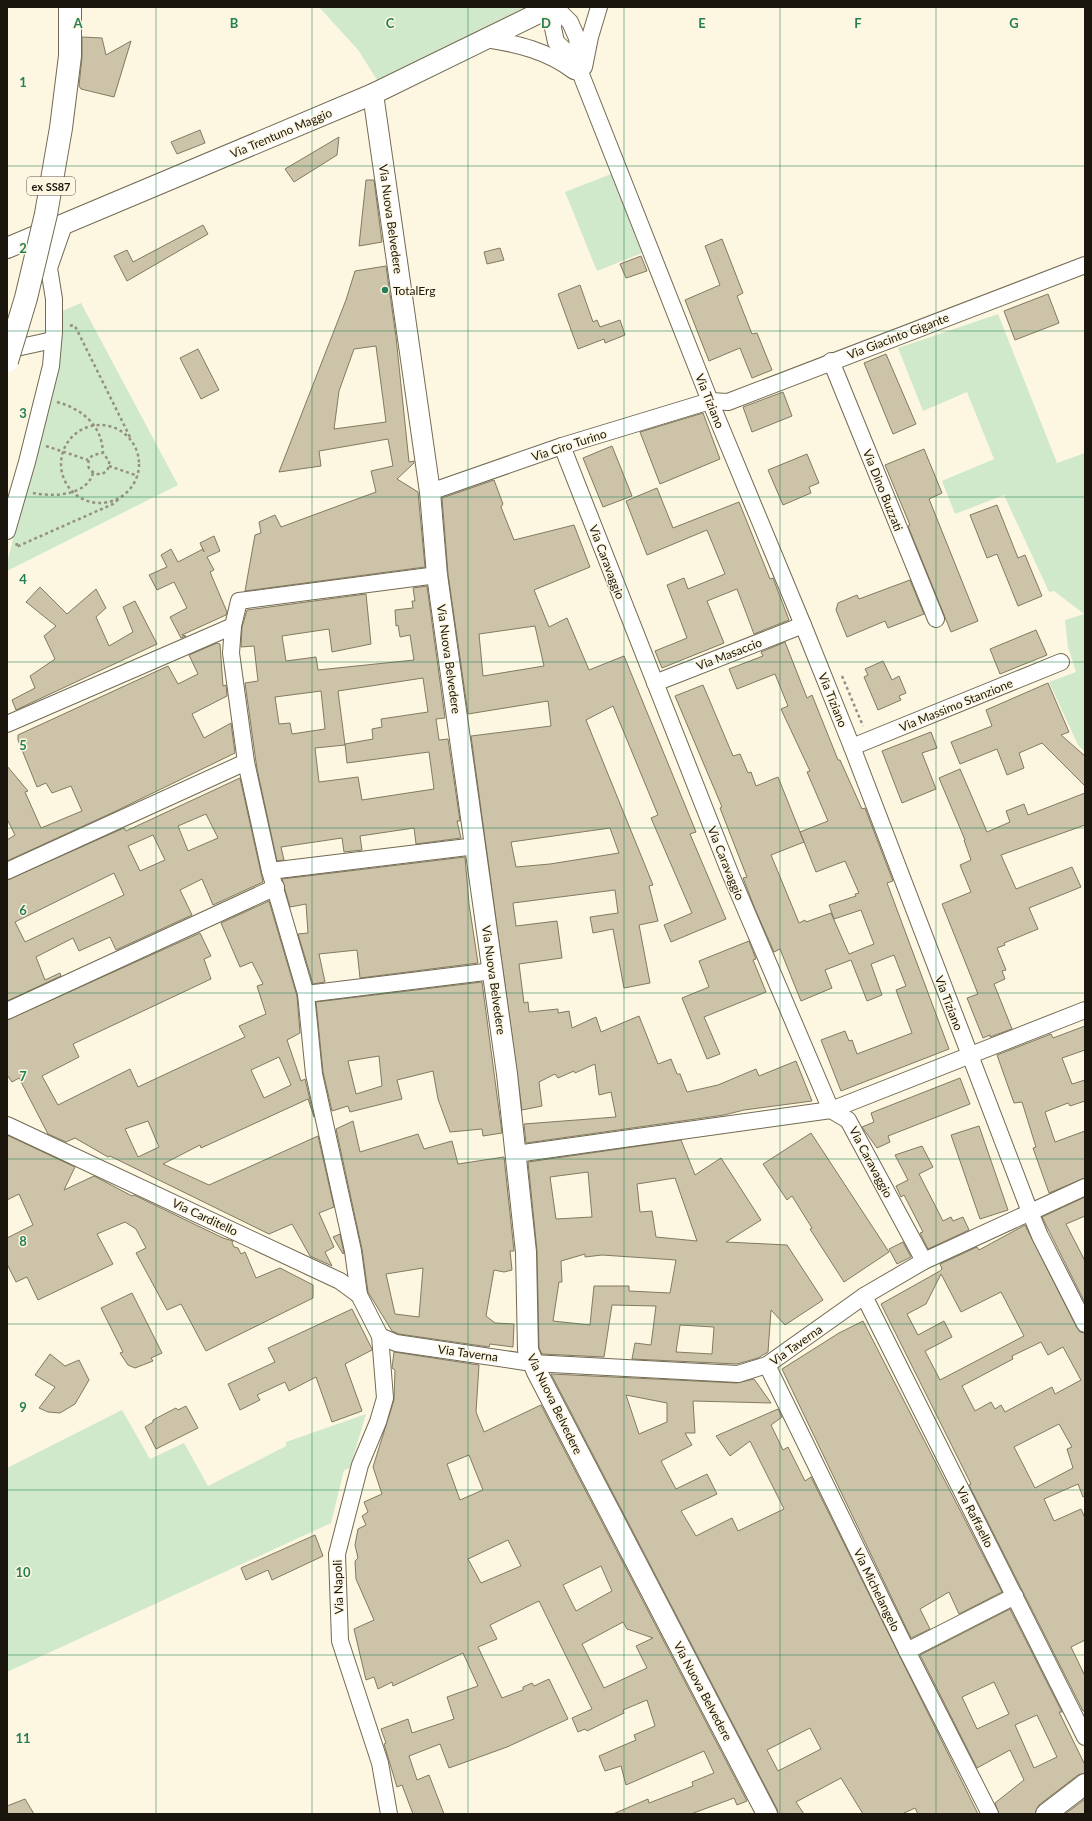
<svg xmlns="http://www.w3.org/2000/svg" width="1092" height="1821" font-family="Lato,sans-serif">
<rect width="100%" height="100%" fill="#fdf6e0"/>
<g fill="#d1e9cb">
<polygon points="319,7 525,7 377,80 359,51"/>
<polygon points="611,174 642,253 597,271 565,192"/>
<polygon points="81,303 178,485 7,571 7,564 56,362 60,312"/>
<polygon points="998,314 1057,463 1085,453 1085,752 1078,745 1049,682 1076,672 1068,647 1065,620 1084,614 1054,591 1049,592 1004,495 955,514 942,481 994,459 967,392 923,411 898,348"/>
<polygon points="122,1410 150,1459 184,1443 208,1486 286,1446 286,1442 366,1414 350,1468 344,1470 331,1523 7,1672 7,1468"/>
</g>
<g fill="#ccc3a8" stroke="#827a61" fill-rule="evenodd">
<polygon points="82,37 102,38 106,55 131,41 114,97 81,89 79,86 82,57"/>
<polygon points="200,130 205,143 177,154 171,142"/>
<polygon points="339,137 337,155 294,182 285,169"/>
<polygon points="366,180 374,180 382,242 359,246"/>
<polygon points="203,225 208,234 127,281 114,256 127,250 133,262"/>
<polygon points="722,239 743,293 737,296 752,334 757,333 772,370 752,378 740,348 709,361 685,300 720,285 705,246"/>
<polygon points="500,248 504,260 487,264 484,252"/>
<polygon points="641,256 647,271 626,278 620,264"/>
<path d="M386,266L396,337L409,462L414,461V463L397,479L418,492L425,567L245,591L255,535L261,533L259,522L275,515L281,527L376,492L371,471L393,466L388,439L319,451L321,466L279,472L346,300L355,271ZM376,346L386,422L334,429L339,391L354,349Z"/>
<polygon points="580,285 593,322 597,320 600,327 620,320 625,335 605,343 604,339 578,349 558,294"/>
<polygon points="1048,294 1059,323 1015,340 1004,311"/>
<polygon points="198,349 219,390 201,399 180,358"/>
<polygon points="886,354 916,424 893,434 864,363"/>
<polygon points="783,392 792,416 752,432 743,407"/>
<polygon points="703,413 720,459 660,484 640,432"/>
<polygon points="612,446 632,496 603,507 583,458"/>
<polygon points="924,449 942,493 929,499 978,621 951,632 908,526 910,525 885,465"/>
<polygon points="807,454 819,483 809,487 811,493 783,505 768,470"/>
<path d="M494,480L503,504L501,507L514,540L574,525L590,567L534,590L549,627L567,618L589,670L624,656L696,832L690,834L726,919L671,942L664,925L692,913L651,818L658,815L613,706L586,720L653,885L649,886L658,921L639,925L650,983L624,988L613,929L593,933L590,917L618,913L615,890L513,903L516,926L557,921L562,958L519,964L524,1003L528,1002L529,1012L558,1009V1013L569,1011L572,1028L596,1017L601,1032L639,1016L658,1064L671,1059L677,1074H680L687,1092L718,1085L756,1069L759,1076L796,1061L812,1101L744,1110L724,1115L526,1143L524,1124L616,1117L611,1092L599,1095L595,1064L575,1073L574,1071L558,1078L555,1074L539,1082L542,1106L522,1110L471,736L551,726L548,701L468,714L448,574L442,498ZM535,626L544,666L483,676L479,634ZM610,828L619,853L550,864L516,867L511,842Z"/>
<polygon points="657,488 673,528 739,502 770,579 773,578 789,620 754,634 737,589 707,601 724,643 662,668 655,651 687,638 667,585 684,578 688,589 725,574 707,530 647,555 626,501"/>
<polygon points="997,505 1018,558 1025,555 1042,596 1018,606 997,554 987,558 970,515"/>
<polygon points="214,536 220,551 207,557 214,570 210,572 227,612 226,615 182,635 186,636 181,638 170,617 187,608 174,582 157,590 149,575 167,567 161,555 171,549 178,562 203,549 204,552 200,543"/>
<polygon points="910,580 924,614 888,628 885,621 847,637 836,610 838,603 857,595 859,599"/>
<path d="M427,586L445,718L436,719L439,740L448,739L460,821H457L461,838L416,844L414,828L360,836L362,850L344,852L342,838L281,847L284,860L277,861L257,769L245,683L258,681L254,646L241,647L242,627L247,610L366,594L371,644L332,652L329,629L282,636L286,661L316,657L318,670L414,660L410,635L400,637L398,625L396,626L395,610L413,608L412,601H415L413,588ZM423,678L428,712L381,719L382,727L372,729L373,739L345,744L347,763L429,752L434,789L362,800L358,777L319,782L315,748L345,745L338,691ZM321,691L325,729L292,734L290,723L279,724L275,697Z"/>
<polygon points="40,587 67,614 96,589 106,608 96,617 109,646 133,632 123,607 135,601 157,644 16,710 12,700 35,688 30,676 55,659 44,636 56,626 26,602"/>
<polygon points="1036,630 1047,655 1000,674 990,649"/>
<path d="M785,642L807,698L812,695L838,760H840L862,809L865,808L893,881L887,883L949,1049L841,1091L821,1040L845,1031L849,1041L852,1040L857,1054L912,1033L896,990L906,986L894,955L871,964L882,995L867,1001L851,960L825,970L832,988L801,1001L780,949L774,952L755,909L743,878L747,877L720,808L722,807L675,696L703,685L733,756L740,754L748,773L751,772L756,786L778,777L800,832L828,821L807,772L810,771L781,709L788,706L775,674L737,689L729,669L763,656L761,652ZM800,832L816,872L845,861L859,893L855,894L856,896L829,905L834,919L861,910L874,944L849,954L831,913L806,922L805,920L799,923L771,855L804,842Z"/>
<polygon points="217,643 220,644 223,686 226,685 227,696 192,714 204,738 231,723 235,753 116,811 7,861 7,840 15,835 7,819 7,766 28,791 25,792 41,828 82,811 71,786 52,793 46,783 37,787 18,740 18,735 168,666 178,684 198,674 189,655"/>
<polygon points="883,661 892,680 899,676 906,693 899,696 901,700 878,710 864,677 868,675 865,669"/>
<polygon points="1048,683 1069,732 1061,735 1085,756 1085,786 1042,743 1019,753 1024,768 1007,775 997,749 960,764 951,742 992,726 986,710"/>
<polygon points="931,732 937,748 922,753 936,789 902,803 882,751"/>
<polygon points="960,769 987,832 1010,822 1006,811 1024,804 1028,815 1085,793 1085,825 1001,855 1016,889 1072,867 1081,887 1029,908 1038,929 1004,943 1005,945 997,948 1006,970 1002,971 1005,979 994,984 1012,1029 990,1037 990,1035 983,1038 967,998 978,994 942,904 971,892 960,865 971,860 964,840 965,840 939,778"/>
<path d="M240,778L263,882L213,905L202,879L180,890L192,915L116,950L110,937L79,951L73,938L36,957L45,980L60,973L61,976L7,1001V880L124,828L126,831ZM206,814L218,838L188,851L178,826ZM153,835L165,860L140,871L128,846ZM114,873L124,895L25,942L15,922Z"/>
<polygon points="465,857 469,904 478,963 360,978 357,950 319,954 325,982 313,984 298,934 308,933 306,904 290,907 282,879"/>
<path d="M269,901L297,996L300,1033L287,1040L301,1081L305,1079L314,1117L308,1099L201,1148L200,1145L163,1164L209,1185L318,1136L334,1207L319,1213L334,1247L325,1252L332,1266L310,1256L292,1224L269,1234L110,1156L108,1157L75,1138L66,1142L48,1134L19,1078L12,1082L7,1075V1020L200,933L211,956L204,959L211,979L73,1044L79,1057L42,1076L58,1105L130,1069L138,1087L245,1037L239,1026L266,1014L257,986L263,984L252,962L240,967L221,923ZM279,1057L291,1085L264,1098L251,1070ZM148,1121L159,1147L138,1157L125,1129Z"/>
<polygon points="749,941 756,959 753,960 766,992 704,1017 720,1054 707,1059 682,998 709,987 699,961"/>
<path d="M482,982L502,1133L483,1136L482,1129L450,1132L438,1099L433,1071L397,1080L402,1099L350,1112L348,1106L332,1111L323,1072L316,1002ZM379,1056L382,1086L356,1094L348,1061Z"/>
<polygon points="1085,1026 1085,1050 1062,1058 1072,1084 1085,1080 1085,1101 1070,1106 1068,1103 1045,1112 1055,1142 1085,1131 1085,1178 1049,1193 1033,1148 1036,1147 1022,1102 1014,1103 997,1055 1051,1034 1053,1038"/>
<polygon points="960,1078 970,1104 888,1136 890,1142 877,1148 862,1127 874,1122 871,1113"/>
<path d="M353,1121L360,1152L418,1134L424,1149L452,1141L458,1164L504,1157L514,1251H510L512,1270L504,1272L494,1270L486,1316L495,1323L514,1324L513,1347L490,1344L489,1347L399,1334L392,1331L368,1292L362,1249L336,1129ZM423,1268L419,1317L395,1314L386,1274Z"/>
<polygon points="979,1126 1008,1210 980,1219 951,1135"/>
<polygon points="811,1133 889,1252 844,1282 810,1229 812,1228 792,1196 787,1200 763,1164"/>
<polygon points="7,1135 75,1167 64,1190 94,1176 132,1196 134,1195 223,1238 233,1241 232,1243 234,1247 238,1248 241,1254 245,1252 256,1278 280,1268 313,1285 313,1298 206,1351 181,1304 167,1310 136,1253 146,1248 136,1229 125,1222 97,1234 113,1264 38,1300 27,1277 16,1282 7,1264 7,1238 33,1225 19,1194 7,1200"/>
<path d="M681,1140L695,1175L721,1158L761,1220L726,1242L787,1245L823,1300L785,1325L771,1310L768,1352L758,1358L737,1364L632,1359L635,1343L651,1345L656,1306L612,1305L604,1357L542,1354L539,1348L537,1251L528,1162ZM588,1172L592,1217L556,1219L550,1177ZM675,1178L697,1241L656,1237L652,1211L640,1212L637,1184ZM585,1254V1257L602,1255L676,1260L670,1293L629,1291V1286H594L590,1325L553,1321L559,1282H562L561,1261ZM680,1325L714,1327L712,1354L676,1352Z"/>
<polygon points="922,1146 933,1167 919,1174 943,1221 951,1217 953,1221 963,1217 969,1230 928,1249 920,1233 923,1232 904,1195 901,1197 896,1186 908,1180 895,1155"/>
<polygon points="1085,1197 1085,1216 1066,1224 1085,1261 1085,1303 1042,1217"/>
<path d="M1025,1225L1077,1328L1080,1332L1085,1333V1496L1083,1497L1078,1484L1044,1499L1054,1521L1081,1509L1085,1518V1640L1071,1647L1085,1676V1711H1083L969,1485L971,1484L881,1304L940,1271L942,1269L940,1264L977,1247L979,1250ZM941,1274L961,1312L1001,1292L1024,1336L940,1380L925,1351L952,1337L944,1321L918,1335L907,1314L926,1304ZM1041,1342L1048,1355L1063,1347L1081,1380L1055,1394L1052,1387L1005,1412L1001,1405L995,1409L991,1402L975,1411L962,1386L1013,1359L1012,1356ZM1059,1424L1072,1447L1067,1449L1073,1468L1035,1488L1014,1447Z"/>
<polygon points="340,1234 344,1253 343,1254 333,1237"/>
<polygon points="903,1242 911,1257 897,1264 889,1249"/>
<polygon points="132,1293 162,1353 151,1358 153,1361 135,1368 128,1365 120,1353 123,1352 101,1308"/>
<polygon points="352,1309 372,1349 372,1350 345,1364 362,1411 332,1422 316,1377 289,1391 285,1382 257,1395 260,1400 240,1410 228,1384 275,1362 268,1348"/>
<polygon points="863,1321 1002,1592 959,1614 949,1592 920,1609 930,1629 911,1638 782,1369 839,1333"/>
<path d="M394,1352L479,1365L476,1412L484,1432L541,1405L747,1801L737,1805L734,1798L691,1814H613L648,1799L649,1803L693,1786L692,1782L714,1773L704,1751L626,1785L621,1766L605,1771L599,1756L636,1740L634,1735L655,1726L647,1700L623,1710L624,1713L587,1731L585,1729L578,1732L572,1718L592,1709L539,1601L490,1625L497,1639L478,1647L502,1698L523,1690V1687L532,1683L534,1686L549,1679L568,1719L507,1747L449,1768L440,1744L409,1756L417,1780L429,1775L444,1814H413L402,1785L397,1787L384,1744L386,1743L381,1729L408,1719L412,1733L454,1719L447,1697L478,1686L463,1653L393,1686L392,1682L378,1689L374,1677L366,1680L354,1629L374,1620L356,1579L355,1561L358,1558L355,1545L358,1529L366,1525L362,1516L368,1512L364,1502L382,1494L373,1467L394,1400L395,1370L392,1368ZM469,1455L483,1490L460,1500L447,1464ZM508,1540L521,1566L481,1583L468,1559ZM601,1566L612,1591L576,1611L563,1585ZM623,1622L627,1629L653,1638L636,1646L647,1668L604,1688L582,1644Z"/>
<polygon points="50,1354 65,1366 79,1360 89,1380 75,1404 60,1413 48,1412 39,1408 55,1387 35,1375"/>
<path d="M551,1374L737,1383L754,1379L771,1403L693,1401L695,1433H685L692,1445L661,1461L676,1489L707,1474L717,1494L681,1511L696,1536L732,1518L738,1531L784,1509L750,1441L730,1456L716,1436L778,1409L782,1417L771,1425L783,1450L788,1447L805,1481L811,1477L978,1814H918L915,1808L902,1814H863L841,1778L796,1802L804,1814H778L777,1809ZM626,1395L667,1403V1422L639,1434ZM810,1728L821,1749L778,1771L767,1750Z"/>
<polygon points="186,1406 198,1428 156,1449 145,1427 153,1422 153,1420 176,1408 178,1410"/>
<polygon points="315,1535 323,1556 272,1580 268,1570 246,1580 241,1568"/>
<path d="M1010,1609L1062,1712H1059L1085,1765V1773L1078,1775L1039,1805L1035,1814H999L995,1803L1024,1780L1010,1750L977,1768L920,1655ZM994,1682L1009,1714L977,1729L962,1697ZM1037,1715L1057,1757L1034,1768L1015,1725Z"/>
<polygon points="25,1799 34,1814 7,1814 7,1806"/>
<polygon points="1085,1799 1085,1814 1065,1814"/>
</g>
<g fill="none" stroke-linecap="round" stroke-linejoin="round">
<defs>
<g id="minor">
<polyline points="554,7 553,28 556,42 569,54 582,77 710,401 803,625 852,747 1030,1212 1040,1236 1085,1324"/>
<polyline points="555,7 570,22 577,38 580,67"/>
<path d="M486,39C518,44 548,51 574,71"/>
<polyline points="584,67 590,37 599,7"/>
<polyline points="7,350 53,340"/>
<polyline points="831,361 936,619"/>
<polyline points="562,446 730,873 831,1110 848,1120 924,1261"/>
<polyline points="430,492 562,446 710,401 728,402 1085,265"/>
<polyline points="7,531 27,462 51,366 54,332 54,299 49,268 64,225"/>
<polyline points="655,683 803,625"/>
<polyline points="7,724 233,626"/>
<polyline points="852,747 1061,662"/>
<polyline points="7,871 246,762"/>
<polyline points="270,871 476,846"/>
<polyline points="306,994 493,971"/>
<polyline points="7,1011 276,887"/>
<polyline points="7,1125 308,1266 340,1281 359,1295 380,1336 385,1398 378,1422 360,1465 337,1554 340,1641 380,1763 389,1814"/>
<polyline points="516,1154 831,1110 1085,1010"/>
<polyline points="359,1295 353,1251 314,1074 306,994 270,871 246,762 231,653 233,626 239,601 437,575"/>
<polyline points="864,1296 1085,1737"/>
<polyline points="380,1336 396,1343 532,1363 738,1374 767,1365 864,1296 924,1261 1085,1187"/>
<polyline points="767,1365 907,1651 990,1814"/>
<polyline points="907,1651 1015,1596"/>
</g>
<g id="tertiary">
<polyline points="373,94 430,492 437,575 507,1074 526,1252 528,1350 537,1372 767,1814"/>
<polyline points="7,248 373,94 551,7"/>
<polyline points="1046,1814 1085,1784"/>
</g>
</defs>
<use href="#minor" stroke="#726a52" stroke-width="18"/>
<use href="#tertiary" stroke="#726a52" stroke-width="22"/>
<g stroke="#969080" stroke-width="2.5" stroke-dasharray="3 3" stroke-linecap="butt">
<polyline points="70,326 73,325 76,328 131,439"/>
<path d="M57,402C82,409 102,425 103,453L109,461C110,469 105,475 97,474C87,471 85,462 93,455L103,453"/>
<circle cx="100" cy="464" r="39"/>
<polyline points="46,446 88,460"/>
<polyline points="109,466 138,476"/>
<path d="M33,493C52,497 87,496 93,473"/>
<polyline points="17,543 16,547 113,504 120,498"/>
<polyline points="842,676 863,726"/>
</g>
<use href="#minor" stroke="#fff" stroke-width="16"/>
<use href="#tertiary" stroke="#fff" stroke-width="20"/>
<defs>
<polyline id="trunk-bridge" points="7,361 26,298 46,214 61,128 70,56 70,7"/>
</defs>
<use href="#trunk-bridge" stroke="#726a52" stroke-width="24" stroke-linecap="butt"/>
<use href="#trunk-bridge" stroke="#fff" stroke-width="22"/>
</g>
<path fill="none" stroke="#237f56" stroke-width="1" stroke-opacity="0.55" d="M156,7V1814M312,7V1814M468,7V1814M624,7V1814M780,7V1814M936,7V1814M7,166H1085M7,331H1085M7,497H1085M7,662H1085M7,828H1085M7,993H1085M7,1159H1085M7,1324H1085M7,1490H1085M7,1655H1085"/>
<circle fill="#237f56" stroke="#fdf6e0" stroke-width="1.5" cx="385" cy="290" r="4"/>
<g text-anchor="middle" dominant-baseline="central" stroke-width="3" stroke-linejoin="round" paint-order="stroke">
<rect fill="#fdf6e0" stroke="#5e594c" stroke-width="1" x="27" y="177" width="48" height="18" rx="3"/>
<g font-size="11" font-weight="bold" fill="#1a160d">
<text x="51" y="186">ex SS87</text>
</g>
<g font-size="12" fill="#1a160d" stroke="#fdf6e0">
<text transform="translate(281 133) rotate(-23)">Via Trentuno Maggio</text>
<text transform="translate(391 219) rotate(82)">Via Nuova Belvedere</text>
<text transform="translate(898 336) rotate(-21)">Via Giacinto Gigante</text>
<text transform="translate(710 401) rotate(68)">Via Tiziano</text>
<text transform="translate(569 445) rotate(-18)">Via Ciro Turino</text>
<text transform="translate(883 490) rotate(68)">Via Dino Buzzati</text>
<text transform="translate(607 562) rotate(69)">Via Caravaggio</text>
<text transform="translate(729 654) rotate(-21)">Via Masaccio</text>
<text transform="translate(449 659) rotate(82)">Via Nuova Belvedere</text>
<text transform="translate(833 700) rotate(68)">Via Tiziano</text>
<text transform="translate(956 705) rotate(-22)">Via Massimo Stanzione</text>
<text transform="translate(726 863) rotate(68)">Via Caravaggio</text>
<text transform="translate(494 980) rotate(82)">Via Nuova Belvedere</text>
<text transform="translate(949 1003) rotate(69)">Via Tiziano</text>
<text transform="translate(871 1162) rotate(62)">Via Caravaggio</text>
<text transform="translate(205 1217) rotate(25)">Via Carditello</text>
<text transform="translate(796 1345) rotate(-35)">Via Taverna</text>
<text transform="translate(468 1353) rotate(8)">Via Taverna</text>
<text transform="translate(555 1404) rotate(64)">Via Nuova Belvedere</text>
<text transform="translate(975 1517) rotate(63)">Via Raffaello</text>
<text transform="translate(338 1587) rotate(-92)">Via Napoli</text>
<text transform="translate(877 1590) rotate(64)">Via Michelangelo</text>
<text transform="translate(703 1691) rotate(62)">Via Nuova Belvedere</text>
</g>
<g font-size="12" fill="#1a160d" stroke="#fdf6e0" text-anchor="start">
<text x="393" y="290">TotalErg</text>
</g>
</g>
<g font-size="13" text-anchor="middle" font-weight="bold" fill="#237f56" stroke="#fdf6e0" stroke-width="3" stroke-linejoin="round" paint-order="stroke">
<text x="78" y="28">A</text>
<text x="234" y="28">B</text>
<text x="390" y="28">C</text>
<text x="546" y="28">D</text>
<text x="702" y="28">E</text>
<text x="858" y="28">F</text>
<text x="1014" y="28">G</text>
<text x="23" y="87">1</text>
<text x="23" y="253">2</text>
<text x="23" y="418">3</text>
<text x="23" y="584">4</text>
<text x="23" y="750">5</text>
<text x="23" y="915">6</text>
<text x="23" y="1081">7</text>
<text x="23" y="1246">8</text>
<text x="23" y="1412">9</text>
<text x="23" y="1577">10</text>
<text x="23" y="1743">11</text>
</g>
<rect width="1092" height="1821" fill="none" stroke="#1a160d" stroke-width="16"/>
</svg>
